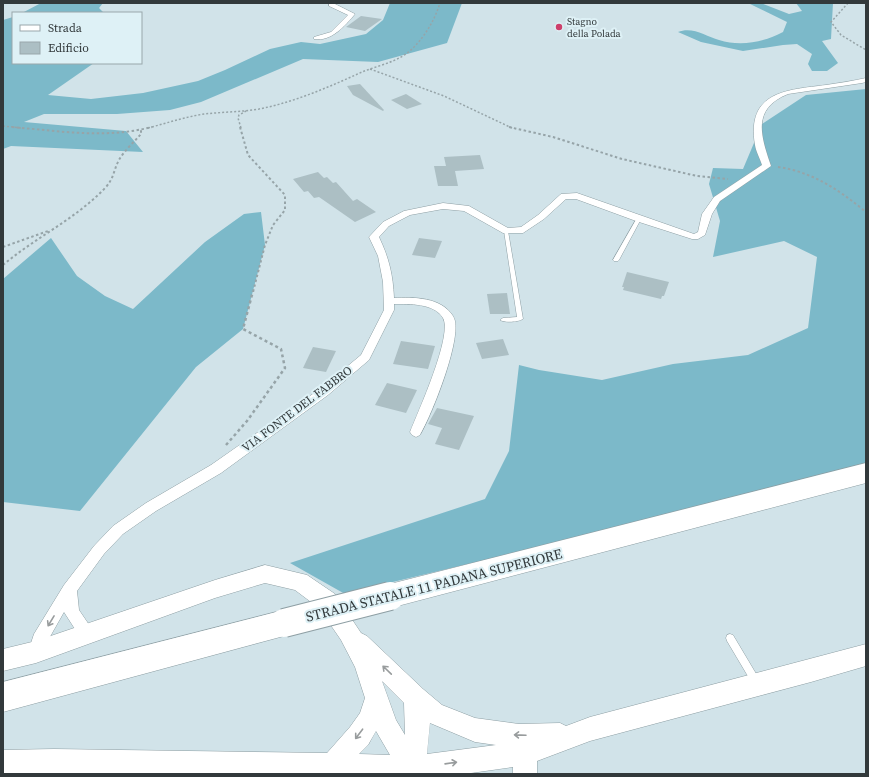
<svg xmlns="http://www.w3.org/2000/svg" width="869" height="777" font-family="'Source Serif 4',serif">
<rect width="100%" height="100%" fill="#d1e3e9"/>
<g fill="#7cb9c9">
<polygon points="41,3 103,3 99,8 104,13 22,13"/>
<polygon points="390,3 462,3 447,43 378,62 303,59 201,102 170,110 117,114 44,114 24,122 126,131 143,152 11,146 3,149 3,69 4,67 3,67 3,20 13,17 13,63 94,63 48,95 91,99 143,93 198,81 225,70 270,49 301,42 320,44 366,34 383,20"/>
<path d="M748,3H761L789,14L802,11L796,3H833L831,39L822,41L838,63L827,71H812L808,64L812,54L797,44L783,45L743,51L701,42L678,32C692,26 706,36 719,40C741,47 764,42 783,32L787,22Z"/>
<polygon points="866,89 866,464 762,494 376,586 345,594 290,563 485,499 509,451 519,365 539,370 602,380 673,364 748,355 808,328 817,257 784,241 713,257 720,221 709,184 713,168 743,169 762,124 806,95"/>
<polygon points="261,212 265,245 243,329 196,367 80,511 3,502 3,279 51,238 77,276 105,296 133,309 205,242 244,214"/>
</g>
<g fill="#acbfc4">
<polygon points="361,16 382,19 365,31 346,27"/>
<polygon points="360,84 384,110 383,111 353,95 347,86"/>
<polygon points="406,94 422,104 407,109 391,100"/>
<polygon points="480,155 484,169 455,171 458,186 438,186 434,166 446,166 444,157"/>
<polygon points="318,172 324,178 327,177 333,183 336,182 353,201 357,199 376,212 355,222 319,197 314,198 308,191 304,192 293,179"/>
<polygon points="419,238 442,241 435,258 412,255"/>
<polygon points="627,272 669,282 664,296 662,296 661,299 623,290 624,287 622,287"/>
<polygon points="507,293 510,314 490,314 487,294"/>
<polygon points="503,339 509,355 482,359 476,343"/>
<polygon points="401,341 435,346 428,369 393,364"/>
<polygon points="313,347 336,351 326,372 303,368"/>
<polygon points="387,383 417,390 406,413 375,405"/>
<polygon points="437,408 474,416 459,450 435,444 442,428 428,424"/>
</g>
<g fill="none" stroke-linecap="round" stroke-linejoin="round">
<defs>
<g id="lane">
<polygon points="637,218 639,218 641,219 619,260 618,261 614,261 613,260"/>
<path d="M504,230H508V231L523,319C518,322 505,323 500,320L503,318L517,317L504,231Z"/>
<polygon points="730,634 733,635 758,677 759,680 758,683 755,684 752,683 727,641 726,638 727,635"/>
</g>
<g id="street">
<path d="M329,3H335V4L355,14C345,26 331,42 314,39V37L331,32L348,15L329,6Z"/>
<path d="M866,78V82L862,83L788,94C751,109 761,136 771,166L720,201L712,214L705,235L698,239H692L636,221L576,199H566L544,219L523,233H503L464,211L443,209L410,215L389,226L379,237C389,258 393,275 394,298C414,297 441,297 453,316C465,333 431,417 420,435L416,437L412,435L410,432C418,412 453,335 443,318C434,303 409,304 394,304V310L369,360L328,395L221,473L156,511L123,534L104,554L77,591L79,610L96,635L94,640L88,642L82,640L64,612L47,642L42,657L36,660L30,657L28,652L34,634L64,585L94,546L113,526L146,503L211,465L320,389L361,355L384,310L383,282L378,256L369,237L383,222L404,211L443,203L469,206L508,228L521,227L538,215L561,194L577,193L694,234L698,232L702,214L714,197L762,165C760,158 756,152 755,145C746,91 787,90 826,85C839,83 853,81 866,78Z"/>
</g>
<path id="secondary" d="M265,565L307,575L335,594L361,633L367,636L423,689L442,705L475,718L519,724L560,723L566,726L590,717L866,644V666L811,682L590,741L537,761V774H513V767L464,774H3V750L54,749L327,753L350,727L360,713L365,698L355,667L341,640L319,608L295,590L265,583L215,598L36,663L3,671V649L36,641L215,580ZM382,681L404,703L405,735L396,720ZM430,723L475,742L496,745L427,754ZM376,731L390,755L359,754L368,745Z"/>
<g id="highway">
<polygon points="866,463 866,483 390,608 380,605 376,596 380,587 390,584"/>
<polygon points="284,610 294,614 298,623 294,632 284,636 3,712 3,682"/>
</g>
</defs>
<use href="#lane" stroke="#8e9fa4" stroke-width="1"/>
<use href="#street" stroke="#8e9fa4" stroke-width="1"/>
<use href="#secondary" stroke="#8e9fa4" stroke-width="1"/>
<use href="#highway" stroke="#8e9fa4" stroke-width="1"/>
<g stroke="#96a4a8" stroke-width="1.5" stroke-dasharray="2 2" stroke-linecap="butt">
<polyline points="848,3 831,22 841,35 866,50"/>
<polyline points="370,69 444,96 512,128"/>
<polyline points="3,126 22,128"/>
<path d="M148,128C167,123 185,117 204,114C222,112 241,112 259,109C295,102 329,87 362,72C374,67 388,64 399,58C418,49 434,23 440,3"/>
<polyline points="241,128 238,118 239,115 246,111"/>
</g>
<g stroke="#96a4a8" stroke-width="2" stroke-dasharray="2.5 2.5" stroke-linecap="butt">
<path d="M12,127C59,131 105,139 152,127"/>
<polyline points="240,127 248,155 285,195 285,210 273,225 265,245 253,292"/>
<polyline points="509,127 553,137 622,159 697,176 728,179"/>
<path d="M778,167C813,172 839,190 866,212"/>
<polyline points="3,247 48,231"/>
<path d="M3,265C36,237 76,219 106,187C114,178 114,169 119,160C124,151 134,142 141,134V130"/>
</g>
<polyline stroke="#96a4a8" stroke-width="2.5" stroke-dasharray="3 3" stroke-linecap="butt" points="226,445 247,421 285,368 281,349 243,329 253,291"/>
<use href="#lane" fill="#fff" fill-rule="evenodd"/>
<use href="#street" fill="#fff" fill-rule="evenodd"/>
<use href="#secondary" fill="#fff" fill-rule="evenodd"/>
<use href="#highway" fill="#fff" fill-rule="evenodd"/>
<defs>
<polyline id="highway-bridge" points="284,623 390,596"/>
</defs>
<use href="#highway-bridge" stroke="#8e9fa4" stroke-width="30" stroke-linecap="butt"/>
<use href="#highway-bridge" stroke="#fff" stroke-width="28"/>
</g>
<defs><path id="oneway-shaft" d="M-6 0H5M1.5-3L5.5 0L1.5 3" fill="none" stroke-width="1.6" stroke-linecap="round" stroke-linejoin="round"/></defs>
<g stroke="#989c9d">
<use href="#oneway-shaft" transform="translate(51 621) rotate(121)"/>
<use href="#oneway-shaft" transform="translate(387 670) rotate(-136)"/>
<use href="#oneway-shaft" transform="translate(359 734) rotate(127)"/>
<use href="#oneway-shaft" transform="translate(520 735) rotate(-178)"/>
<use href="#oneway-shaft" transform="translate(451 763) rotate(-8)"/>
</g>
<circle fill="#cd3f6b" stroke="#def1f6" stroke-width="1.5" cx="559" cy="27" r="4"/>
<g text-anchor="middle" dominant-baseline="central" stroke-width="4" stroke-linejoin="round" paint-order="stroke">
<g font-size="10" fill="#32393b" stroke="#def1f6" text-anchor="start">
<text x="567" y="21">Stagno<tspan x="567" dy="12">della Polada</tspan></text>
</g>
<g font-size="12" fill="#32393b" stroke="#def1f6">
<text transform="translate(297 409) rotate(-37)">VIA FONTE DEL FABBRO</text>
</g>
<g font-size="14" fill="#32393b" stroke="#def1f6">
<text transform="translate(434 585) rotate(-14)">STRADA STATALE 11 PADANA SUPERIORE</text>
</g>
</g>
<rect width="869" height="777" fill="none" stroke="#32393b" stroke-width="8"/>
<rect x="12" y="12" width="130" height="52" fill="#def1f6" stroke="#99a7ab"/>
<rect x="20" y="25" width="20" height="6" fill="#ffffff" stroke="#99a7ab"/>
<text x="48" y="32" font-size="12" fill="#32393b">Strada</text>
<rect x="20" y="42" width="20" height="12" fill="#acbfc4" stroke="#99a7ab"/>
<text x="48" y="52" font-size="12" fill="#32393b">Edificio</text>
</svg>
